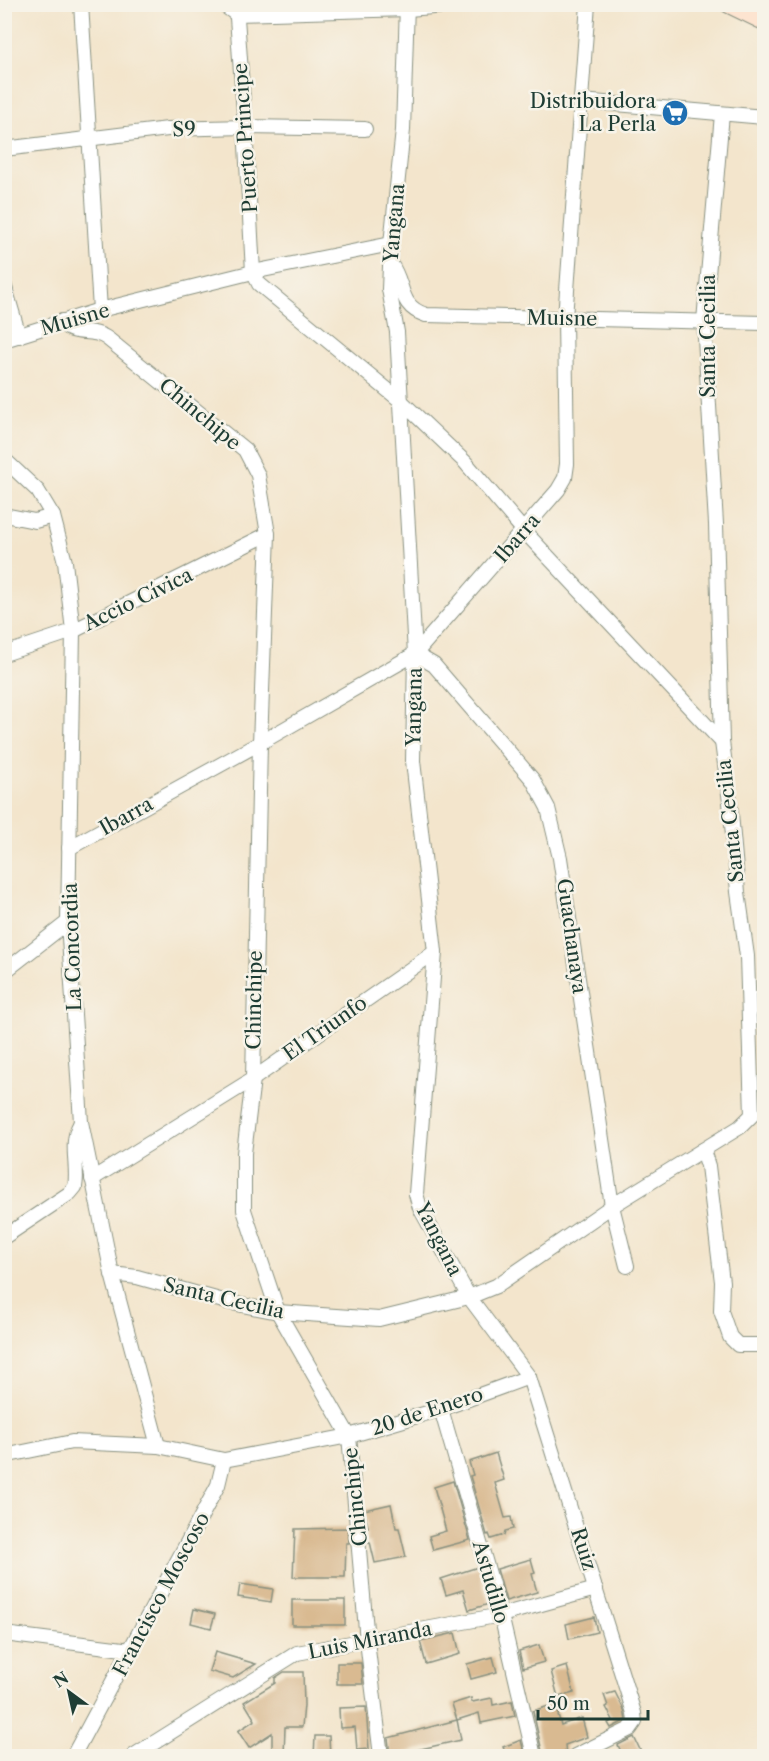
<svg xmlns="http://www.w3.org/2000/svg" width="769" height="1761" font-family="'Libre Caslon Text',serif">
<rect width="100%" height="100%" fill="#f7f3e8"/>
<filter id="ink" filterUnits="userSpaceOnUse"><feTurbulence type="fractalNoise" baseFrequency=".0167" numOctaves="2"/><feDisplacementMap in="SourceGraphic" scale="12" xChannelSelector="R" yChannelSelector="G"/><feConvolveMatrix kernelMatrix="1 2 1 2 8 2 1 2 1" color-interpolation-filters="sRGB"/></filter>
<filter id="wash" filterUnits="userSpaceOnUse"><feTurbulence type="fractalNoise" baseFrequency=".008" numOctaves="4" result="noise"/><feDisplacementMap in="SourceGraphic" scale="24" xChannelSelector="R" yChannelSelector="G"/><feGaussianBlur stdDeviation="1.35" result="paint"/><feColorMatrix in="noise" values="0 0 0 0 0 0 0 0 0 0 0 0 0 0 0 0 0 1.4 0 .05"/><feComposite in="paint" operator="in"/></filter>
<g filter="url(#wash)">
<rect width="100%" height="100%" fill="#f3e5cc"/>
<g id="blocks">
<g fill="#d9ba91">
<polygon points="496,1453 504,1480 495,1483 505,1518 511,1517 513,1529 505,1531 504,1535 491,1539 489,1534 487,1535 470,1476 473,1475 469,1462"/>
<polygon points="453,1481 470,1540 433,1550 429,1536 446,1531 434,1487"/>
<polygon points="391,1504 396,1528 399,1528 406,1557 375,1563 370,1542 367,1542 366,1527 368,1527 364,1510"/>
<polygon points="348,1528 349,1543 346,1543 345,1577 293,1577 295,1529"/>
<polygon points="531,1559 535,1573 532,1574 537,1592 506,1601 497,1569"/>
<polygon points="478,1567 489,1604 469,1610 463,1590 446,1595 441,1579"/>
<polygon points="240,1584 273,1589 271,1602 238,1597"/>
<rect x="292" y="1600" width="53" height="25"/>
<polygon points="194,1609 215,1614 211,1628 191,1623"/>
<polygon points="594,1617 597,1632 569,1639 566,1624"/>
<polygon points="455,1633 460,1654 426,1664 420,1641"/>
<polygon points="539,1645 544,1662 523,1668 519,1651"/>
<polygon points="215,1652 256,1664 233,1678 209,1671"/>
<polygon points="493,1657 497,1672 471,1679 467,1664"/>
<polygon points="337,1663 361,1663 363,1684 337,1684"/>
<polygon points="567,1666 574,1693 558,1697 551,1671"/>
<polygon points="284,1672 303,1672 304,1705 302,1727 285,1727 284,1756 272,1756 272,1733 249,1748 238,1731 255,1720 244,1702 275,1683 275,1678"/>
<polygon points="615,1692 624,1710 626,1720 611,1728 608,1723 613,1720 606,1707 608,1706 604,1695"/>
<polygon points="471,1698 472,1702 492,1698 493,1705 512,1701 515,1716 481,1723 479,1713 457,1720 452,1704"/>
<polygon points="555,1704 561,1725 582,1718 587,1737 565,1745 566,1756 543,1756 533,1711"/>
<polygon points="366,1707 369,1749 357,1750 355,1727 340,1728 339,1708"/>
<polygon points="457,1720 461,1740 390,1756 388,1738"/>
<polygon points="315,1736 329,1736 330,1756 314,1756"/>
<polygon points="634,1737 643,1756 623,1756 618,1745"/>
<polygon points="521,1740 525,1756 507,1756 503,1747"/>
</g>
</g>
</g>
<g filter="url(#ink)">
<use href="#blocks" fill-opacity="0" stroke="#899180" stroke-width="1.5"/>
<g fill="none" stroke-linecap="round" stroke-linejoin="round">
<defs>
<g id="street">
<polyline points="81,4 100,310"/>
<polyline points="222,4 236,14 408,9 470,4"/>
<polyline points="236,4 245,127 253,272 259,284 401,401 465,462 524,531 722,742"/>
<polyline points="407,4 403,130 391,244 389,289 397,332 415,654 413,761 435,952 416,1194 420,1208 469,1297 529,1377 634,1713 635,1722 630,1729 575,1756"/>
<polyline points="582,101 764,117"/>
<polyline points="4,149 168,129 245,127 365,129"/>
<path d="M390,263C406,284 397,306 426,315L764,323"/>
<polyline points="4,284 19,336"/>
<path d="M62,321C72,339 91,326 108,339L245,450L258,475L268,534L260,743L253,1079L244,1153V1210L278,1312L349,1436L367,1641L381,1756"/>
<polyline points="4,340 100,310 253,272 391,244"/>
<polyline points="4,459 38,491 53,516 65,562 73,631 68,922 81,1122 112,1274 158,1446"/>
<polyline points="4,515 35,521 53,516"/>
<polyline points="4,654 73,631 268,534"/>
<polyline points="415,654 434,665 533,780 548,808 560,858 612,1206 627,1266"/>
<polyline points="69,848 260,743 415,654 558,490 565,478 567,464 565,318 588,4"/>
<polyline points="4,972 68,922"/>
<polyline points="703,1150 708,1166 722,1282 721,1311 730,1337 738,1345 764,1345"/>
<polyline points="92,1179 253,1079 435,952"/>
<path d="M4,1237L70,1193L75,1187C79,1166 69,1144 80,1124"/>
<polyline points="112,1274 137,1277 227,1302 278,1312 379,1319 469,1297 496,1286 612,1206 740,1127 752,1115 747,956 738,892 730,802 722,742 716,524 704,321 722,114"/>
<polyline points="441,1409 501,1615 534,1756"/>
<polyline points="4,1456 72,1442 158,1446 224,1460 349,1436 441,1409 529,1377"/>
<polyline points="4,1634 131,1650"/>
<polyline points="73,1756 218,1485 224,1460"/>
<polyline points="133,1756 297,1653 501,1615 596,1589"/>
</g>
<polyline id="secondary" points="729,4 764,21"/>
</defs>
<use href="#street" stroke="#899180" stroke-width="16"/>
<use href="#secondary" stroke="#899180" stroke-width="20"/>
<use href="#street" stroke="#fff" stroke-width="14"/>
<use href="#secondary" stroke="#fde4d0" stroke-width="18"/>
</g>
</g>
<defs>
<symbol id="supermarket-disc" viewBox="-11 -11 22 22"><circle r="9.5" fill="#1f6fb2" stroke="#f7f3e8"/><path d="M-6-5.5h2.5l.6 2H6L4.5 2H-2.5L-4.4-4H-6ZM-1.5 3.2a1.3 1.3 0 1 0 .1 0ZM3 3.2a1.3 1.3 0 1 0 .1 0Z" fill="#fff"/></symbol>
</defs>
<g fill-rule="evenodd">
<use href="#supermarket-disc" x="660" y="98" width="30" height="30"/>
</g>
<g text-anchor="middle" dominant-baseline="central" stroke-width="5" stroke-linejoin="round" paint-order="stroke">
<g font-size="20" fill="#1f3d34" stroke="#f7f3e8" text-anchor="end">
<text x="656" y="101">Distribuidora<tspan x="656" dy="23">La Perla</tspan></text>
</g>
<g font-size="20" fill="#1f3d34" stroke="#f7f3e8">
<text transform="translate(184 129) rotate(-2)">S9</text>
<text transform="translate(245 138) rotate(-94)">Puerto Principe</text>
<text transform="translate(394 223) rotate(-85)">Yangana</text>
<text transform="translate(562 318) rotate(1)">Muisne</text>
<text transform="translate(75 319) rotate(-16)">Muisne</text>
<text transform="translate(708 336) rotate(-90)">Santa Cecilia</text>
<text transform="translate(200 414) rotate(40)">Chinchipe</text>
<text transform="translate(517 538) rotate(-49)">Ibarra</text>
<text transform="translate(138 599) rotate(-26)">Accio Cívica</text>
<text transform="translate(414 707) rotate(-89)">Yangana</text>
<text transform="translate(126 816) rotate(-29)">Ibarra</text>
<text transform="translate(730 821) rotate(-96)">Santa Cecilia</text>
<text transform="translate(572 936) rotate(82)">Guachanaya</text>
<text transform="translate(72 947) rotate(-92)">La Concordia</text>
<text transform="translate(254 1000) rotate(-89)">Chinchipe</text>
<text transform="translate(325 1028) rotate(-35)">El Triunfo</text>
<text transform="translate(439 1239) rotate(63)">Yangana</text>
<text transform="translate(224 1298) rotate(13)">Santa Cecilia</text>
<text transform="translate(427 1411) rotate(-18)">20 de Enero</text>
<text transform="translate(355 1497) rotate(-96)">Chinchipe</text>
<text transform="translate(584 1549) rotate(72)">Ruiz</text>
<text transform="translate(491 1582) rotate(74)">Astudillo</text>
<text transform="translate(161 1594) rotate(-62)">Francisco Moscoso</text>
<text transform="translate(370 1640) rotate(-11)">Luis Miranda</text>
</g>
</g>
<rect width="769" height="1761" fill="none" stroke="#f7f3e8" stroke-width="24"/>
<g transform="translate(69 1692) rotate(327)" stroke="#f7f3e8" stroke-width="4.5" paint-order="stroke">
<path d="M0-4.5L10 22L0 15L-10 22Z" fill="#1f3d34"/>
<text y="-9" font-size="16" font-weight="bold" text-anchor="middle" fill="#1f3d34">N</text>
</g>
<path d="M538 1710v9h110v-9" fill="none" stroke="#1f3d34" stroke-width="3"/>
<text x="547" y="1710" font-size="18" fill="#1f3d34" stroke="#f7f3e8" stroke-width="4.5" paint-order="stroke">50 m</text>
</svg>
